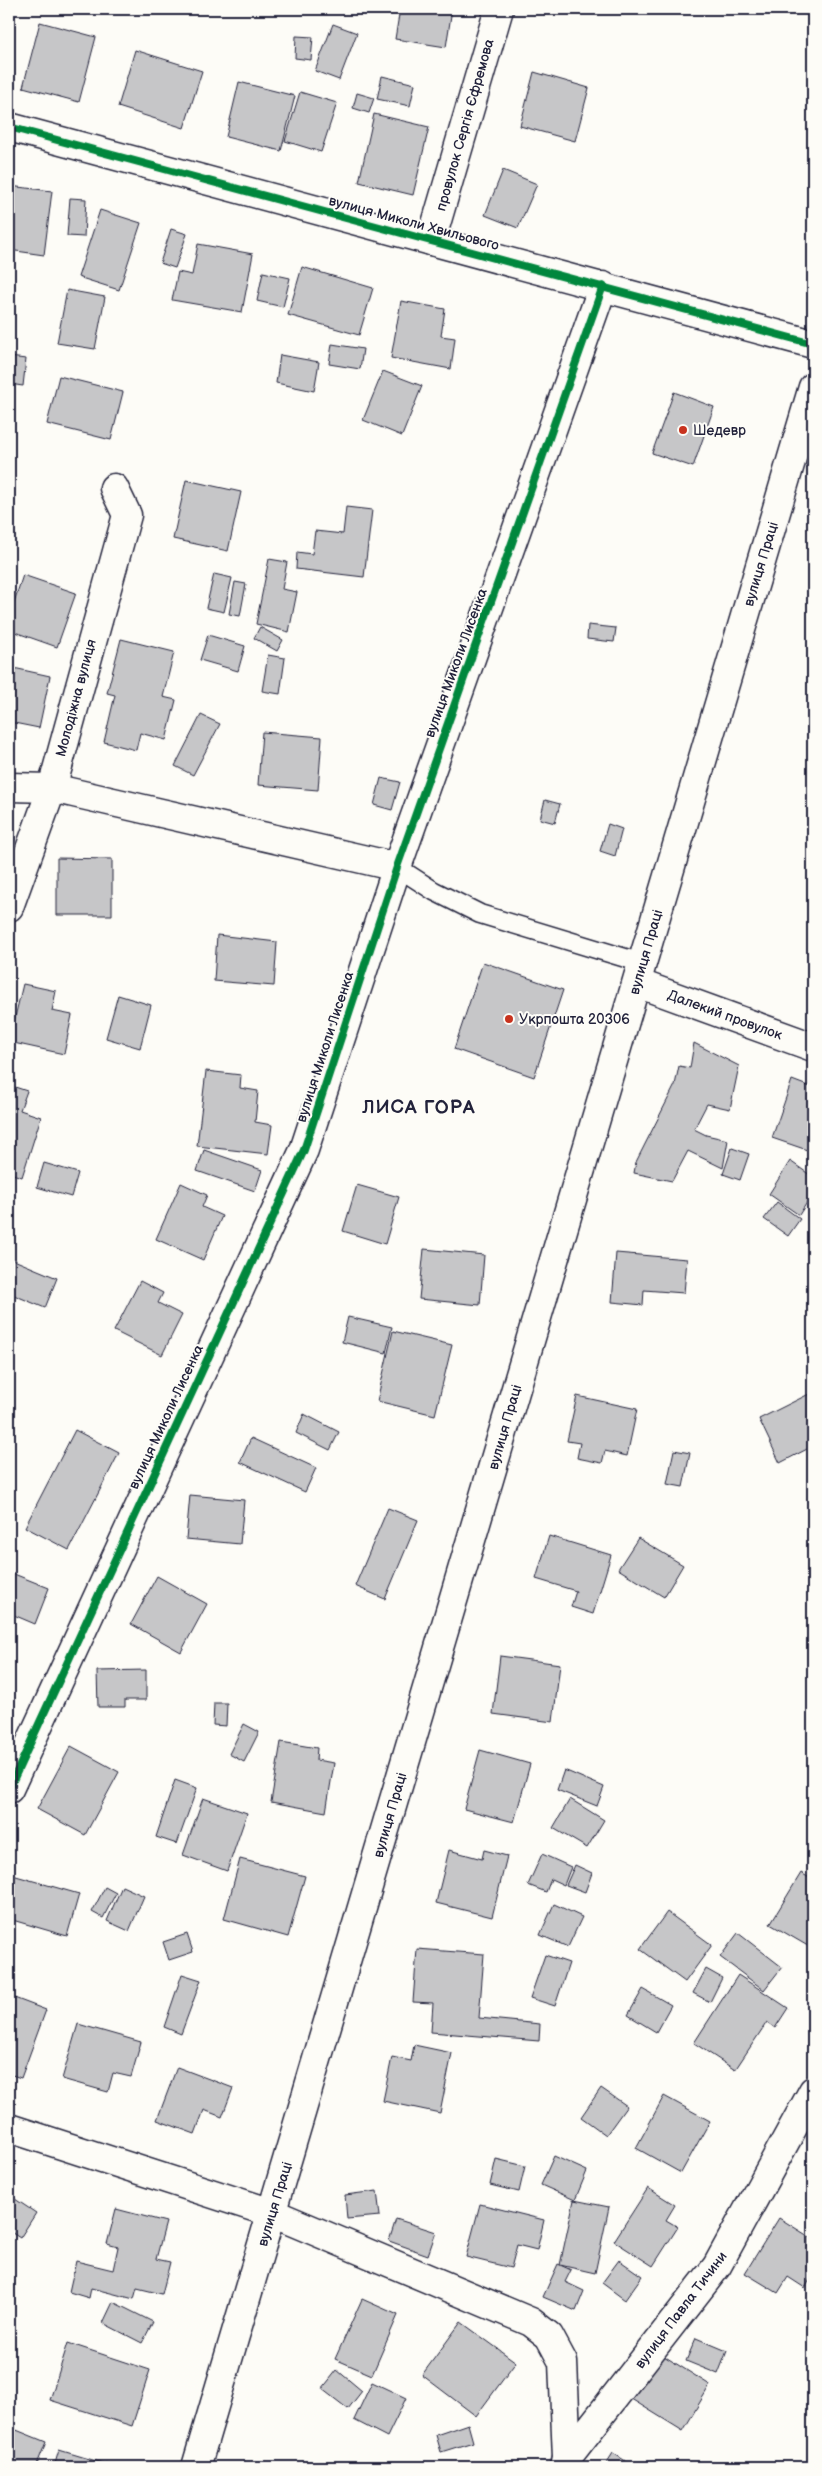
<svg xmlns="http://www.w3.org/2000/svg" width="822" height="2476" font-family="'Balsamiq Sans',sans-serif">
<rect width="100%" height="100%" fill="#fdfcf7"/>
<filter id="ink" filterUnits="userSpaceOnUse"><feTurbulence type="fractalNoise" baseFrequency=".02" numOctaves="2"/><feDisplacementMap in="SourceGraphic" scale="10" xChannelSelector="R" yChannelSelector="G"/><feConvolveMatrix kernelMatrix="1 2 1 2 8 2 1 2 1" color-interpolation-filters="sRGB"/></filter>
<g filter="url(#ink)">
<g fill="#c6c6c8" stroke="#22223b">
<polygon points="400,9 452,9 446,47 395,39"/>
<polygon points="40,22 96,37 79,102 23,87"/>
<polygon points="333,24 357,33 339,80 315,71"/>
<polygon points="296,36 313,37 311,60 295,58"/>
<polygon points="135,50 202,71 184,128 118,107"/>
<polygon points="534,72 589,88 575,141 520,126"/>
<polygon points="382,76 415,84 410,106 377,99"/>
<polygon points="239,82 295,96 281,151 226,137"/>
<polygon points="300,92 337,103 321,152 285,141"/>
<polygon points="357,93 374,98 369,113 353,108"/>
<polygon points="374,114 429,127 413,195 359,182"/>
<polygon points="503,170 537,184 518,228 485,215"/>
<polygon points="9,186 52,191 44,255 9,250"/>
<polygon points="70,198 86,199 84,237 67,236"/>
<polygon points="100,210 141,223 119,290 78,277"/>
<polygon points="171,229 187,234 175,268 160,263"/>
<polygon points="198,244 253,254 242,312 172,300 178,272 192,275"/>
<polygon points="302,267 373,288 359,335 288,315"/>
<polygon points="263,272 290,278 283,307 257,301"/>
<polygon points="67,290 105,297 95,349 57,343"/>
<polygon points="401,301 445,309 441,336 455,338 451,369 391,358"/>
<polygon points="332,344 363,349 360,369 329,364"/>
<polygon points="280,355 319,362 314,391 276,383"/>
<polygon points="9,357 26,359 23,386 9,384"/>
<polygon points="383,371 422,386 402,436 363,420"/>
<polygon points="59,376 123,392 111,440 47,424"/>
<polygon points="674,392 714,407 693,467 652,453"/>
<polygon points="186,480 241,492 228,551 173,539"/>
<polygon points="346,507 372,510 364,577 296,569 297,552 312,554 315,531 343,534"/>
<polygon points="269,559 287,562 282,589 297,592 289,632 256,624"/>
<polygon points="214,574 232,578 224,612 206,608"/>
<polygon points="23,575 76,593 57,647 9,630 9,617"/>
<polygon points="235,582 246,584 240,616 229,614"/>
<polygon points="588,625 616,628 614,642 587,639"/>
<polygon points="260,627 283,640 277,651 254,638"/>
<polygon points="208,635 245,646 238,671 200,660"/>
<polygon points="121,639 174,652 163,697 176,700 166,740 140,733 136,750 104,742 115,695 107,693"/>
<polygon points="268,655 285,658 280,694 262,691"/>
<polygon points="9,667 50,676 39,728 9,722"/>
<polygon points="201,715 220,724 193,775 175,766"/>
<polygon points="262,732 322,737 318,790 258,785"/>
<polygon points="381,778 400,782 392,810 374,805"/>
<polygon points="545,800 560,804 555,823 540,819"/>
<polygon points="608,824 622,829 615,856 600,851"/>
<polygon points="57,858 112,859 112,915 57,915"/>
<polygon points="217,935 277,942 274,986 214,981"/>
<polygon points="483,962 563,990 534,1077 454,1049"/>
<polygon points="23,984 56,991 52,1011 72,1015 64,1054 9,1042"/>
<polygon points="118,995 151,1005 140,1048 106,1038"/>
<polygon points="694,1043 739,1066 730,1109 707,1104 694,1129 706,1135 728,1140 723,1168 688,1151 672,1181 634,1173 636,1162 675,1085 679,1066 690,1068"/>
<polygon points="206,1071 241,1075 240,1088 258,1091 255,1122 272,1125 268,1154 197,1146"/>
<polygon points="792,1080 813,1088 813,1152 772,1138"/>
<polygon points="9,1085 27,1091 20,1110 41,1117 22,1177 9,1173"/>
<polygon points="732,1148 749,1154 740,1180 723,1174"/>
<polygon points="204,1150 262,1170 255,1191 197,1171"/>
<polygon points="790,1161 813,1177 813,1193 799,1215 769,1194"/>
<polygon points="44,1163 78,1173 71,1197 37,1187"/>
<polygon points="181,1183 207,1195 202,1207 222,1216 203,1260 156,1239"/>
<polygon points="357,1185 399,1197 385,1244 343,1231"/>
<polygon points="777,1202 800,1219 788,1236 764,1219"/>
<polygon points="424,1249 484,1255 480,1305 419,1299"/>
<polygon points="616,1253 687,1259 684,1293 644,1290 643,1305 612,1302"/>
<polygon points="9,1258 57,1278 45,1308 9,1293"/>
<polygon points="140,1281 163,1293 158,1303 182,1315 162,1355 114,1331"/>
<polygon points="348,1317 392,1327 386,1353 342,1342"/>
<polygon points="393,1331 452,1345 435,1415 377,1401"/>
<polygon points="809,1394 813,1402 813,1446 780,1463 759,1419"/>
<polygon points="577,1396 637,1409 627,1456 605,1451 602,1463 577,1458 580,1443 567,1441"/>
<polygon points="304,1414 339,1432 330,1450 296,1433"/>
<polygon points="75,1430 119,1453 69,1550 25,1527"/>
<polygon points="251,1438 316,1468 305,1492 240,1462"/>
<polygon points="674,1450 690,1453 683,1487 667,1484"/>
<polygon points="190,1495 244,1500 240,1544 186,1539"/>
<polygon points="388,1508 418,1520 385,1599 355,1586"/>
<polygon points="549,1536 611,1555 593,1614 571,1607 576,1591 536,1579"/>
<polygon points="638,1538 683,1565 664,1597 618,1569"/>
<polygon points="9,1572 49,1588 35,1624 9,1613"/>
<polygon points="157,1576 207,1604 181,1652 131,1624"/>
<polygon points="500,1656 560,1664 553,1722 493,1714"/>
<polygon points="146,1670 146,1700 125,1700 125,1707 98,1707 97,1671"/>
<polygon points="214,1703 227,1703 226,1726 213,1725"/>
<polygon points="244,1724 259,1732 244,1762 229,1754"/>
<polygon points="281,1742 317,1748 316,1760 334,1763 326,1812 271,1802"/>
<polygon points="71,1746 119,1772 85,1835 37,1809"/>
<polygon points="480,1750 530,1764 514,1822 464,1809"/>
<polygon points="564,1770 604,1787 597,1806 557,1790"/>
<polygon points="175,1780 197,1788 177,1844 156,1837"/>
<polygon points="203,1798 247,1813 227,1871 183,1855"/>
<polygon points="570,1799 604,1820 587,1848 553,1828"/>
<polygon points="449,1850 482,1859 484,1850 507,1856 492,1917 436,1903"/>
<polygon points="542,1854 571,1867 564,1885 551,1879 546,1892 528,1885"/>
<polygon points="240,1859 305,1876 288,1937 224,1919"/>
<polygon points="575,1865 592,1873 585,1892 566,1885"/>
<polygon points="801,1873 813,1880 813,1949 770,1924"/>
<polygon points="9,1874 79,1894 67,1936 9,1919"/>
<polygon points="122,1886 144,1896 129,1931 107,1921"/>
<polygon points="105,1887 116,1893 103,1918 92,1912"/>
<polygon points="554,1904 582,1917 568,1947 540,1935"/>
<polygon points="667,1912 712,1945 685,1982 640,1949"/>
<polygon points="738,1933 782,1967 764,1990 720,1957"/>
<polygon points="187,1934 193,1952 169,1960 163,1942"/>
<polygon points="417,1949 484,1954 479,2018 540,2024 539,2041 431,2032 433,2003 413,2002"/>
<polygon points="545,1955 569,1963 555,2006 530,1998"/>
<polygon points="706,1969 722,1978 710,2002 693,1993"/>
<polygon points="182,1974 201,1980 181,2034 164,2027"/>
<polygon points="738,1975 788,2008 775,2028 767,2022 735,2070 694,2043"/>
<polygon points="643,1989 671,2005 656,2032 628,2015"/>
<polygon points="9,1996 46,2010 21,2078 9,2074"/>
<polygon points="78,2024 141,2042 131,2077 113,2073 108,2092 62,2079"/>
<polygon points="414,2045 452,2053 440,2113 383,2101 392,2057 411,2061"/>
<polygon points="177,2067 233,2088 222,2117 204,2110 195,2134 157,2120"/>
<polygon points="601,2088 627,2106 606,2135 581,2117"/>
<polygon points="664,2096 710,2121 681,2173 636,2148"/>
<polygon points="554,2156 587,2171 575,2200 541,2185"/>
<polygon points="496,2159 525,2166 519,2192 490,2185"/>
<polygon points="813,2181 813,2196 808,2193"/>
<polygon points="648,2188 675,2205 666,2220 678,2227 653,2266 614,2241"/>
<polygon points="377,2191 380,2216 347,2219 345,2195"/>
<polygon points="9,2195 36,2213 20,2238 9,2231"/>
<polygon points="574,2200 609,2207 595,2273 560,2265"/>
<polygon points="480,2204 544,2220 537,2250 517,2245 511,2268 466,2257"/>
<polygon points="116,2209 166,2222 156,2259 170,2262 162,2294 137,2288 134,2299 91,2288 89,2298 69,2292 76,2261 113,2270 118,2247 107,2244"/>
<polygon points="779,2218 813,2239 813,2275 805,2288 788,2277 778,2293 745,2273"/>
<polygon points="396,2219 436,2232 428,2255 389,2241"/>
<polygon points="619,2260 642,2276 625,2300 602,2283"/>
<polygon points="558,2264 571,2270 565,2282 584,2291 576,2311 543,2297"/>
<polygon points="362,2299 398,2315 372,2375 335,2359"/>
<polygon points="113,2302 153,2322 142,2343 103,2323"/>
<polygon points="461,2322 516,2362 476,2416 422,2375"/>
<polygon points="696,2338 727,2351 718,2374 686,2361"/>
<polygon points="68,2343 150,2370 132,2426 50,2400"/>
<polygon points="656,2351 710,2385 683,2431 628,2397"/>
<polygon points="337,2370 362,2391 348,2409 322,2389"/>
<polygon points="372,2382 406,2398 387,2437 354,2420"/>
<polygon points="468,2424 473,2442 441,2452 436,2435"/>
<polygon points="9,2427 46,2442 36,2467 9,2467"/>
<polygon points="59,2450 113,2466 112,2467 54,2467"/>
<polygon points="613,2453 635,2467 604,2467"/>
</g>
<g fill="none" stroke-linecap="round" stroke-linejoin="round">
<defs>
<polyline id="service" points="397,867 434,891 480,914 642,963"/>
<g id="minor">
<polyline points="9,127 813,344"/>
<polyline points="431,241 499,9"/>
<polyline points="9,787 52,788 397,867"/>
<polyline points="9,907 52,788 127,515 114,488"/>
<polyline points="637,983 813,1047"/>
<polyline points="9,1789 304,1150 397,867 603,286"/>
<polyline points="9,2128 272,2213 531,2322 549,2336 563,2362 567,2458"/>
<polyline points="565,2466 567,2458 717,2266 813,2091"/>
</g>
<polyline id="secondary" points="196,2467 813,387"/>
</defs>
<use href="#service" stroke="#22223b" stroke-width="21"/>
<use href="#minor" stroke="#22223b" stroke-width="31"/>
<use href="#secondary" stroke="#22223b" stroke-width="31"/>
<use href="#service" stroke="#fdfcf7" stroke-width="18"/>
<use href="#minor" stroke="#fdfcf7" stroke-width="28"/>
<use href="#secondary" stroke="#fdfcf7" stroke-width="28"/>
<defs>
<g id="cycleway">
<polyline points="9,127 813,344"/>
<polyline points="9,1789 304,1150 397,867 603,286"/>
</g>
</defs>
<use href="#cycleway" stroke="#fdfcf7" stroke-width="11"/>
<use href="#cycleway" stroke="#00873e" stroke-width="8"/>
</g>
</g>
<g fill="#c8321e" stroke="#fdfcf7" stroke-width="2">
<circle cx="683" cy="430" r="5"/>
<circle cx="509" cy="1019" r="5"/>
</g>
<g text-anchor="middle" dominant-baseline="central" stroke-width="4" stroke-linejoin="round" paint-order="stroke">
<g font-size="14" fill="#22223b" stroke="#fdfcf7">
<text transform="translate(465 125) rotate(-74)">провулок Сергія Єфремова</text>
<text transform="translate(414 223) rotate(15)">вулиця Миколи Хвильового</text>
<text transform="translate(761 564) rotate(-73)">вулиця Праці</text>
<text transform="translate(456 663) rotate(-70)">вулиця Миколи Лисенка</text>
<text transform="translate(76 698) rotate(-75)">Молодіжна вулиця</text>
<text transform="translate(646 952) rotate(-74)">вулиця Праці</text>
<text transform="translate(725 1015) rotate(20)">Далекий провулок</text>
<text transform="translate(325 1047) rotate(-72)">вулиця Миколи Лисенка</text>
<text transform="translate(166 1417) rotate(-65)">вулиця Миколи Лисенка</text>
<text transform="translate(505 1427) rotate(-74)">вулиця Праці</text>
<text transform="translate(390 1815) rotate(-74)">вулиця Праці</text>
<text transform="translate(275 2204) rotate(-73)">вулиця Праці</text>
<text transform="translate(681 2310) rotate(-53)">вулиця Павла Тичини</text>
</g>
<g font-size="14" fill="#22223b" stroke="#fdfcf7" text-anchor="start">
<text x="693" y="430">Шедевр</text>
<text x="519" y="1019">Укрпошта 20306</text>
</g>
<g font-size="19" font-weight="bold" letter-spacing="1" fill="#22223b" stroke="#fdfcf7">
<text x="419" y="1107">ЛИСА ГОРА</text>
</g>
</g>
<rect width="822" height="2476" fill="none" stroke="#fdfcf7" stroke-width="30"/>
<rect x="15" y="15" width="792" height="2446" fill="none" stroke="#22223b" stroke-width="2" filter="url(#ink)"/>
</svg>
